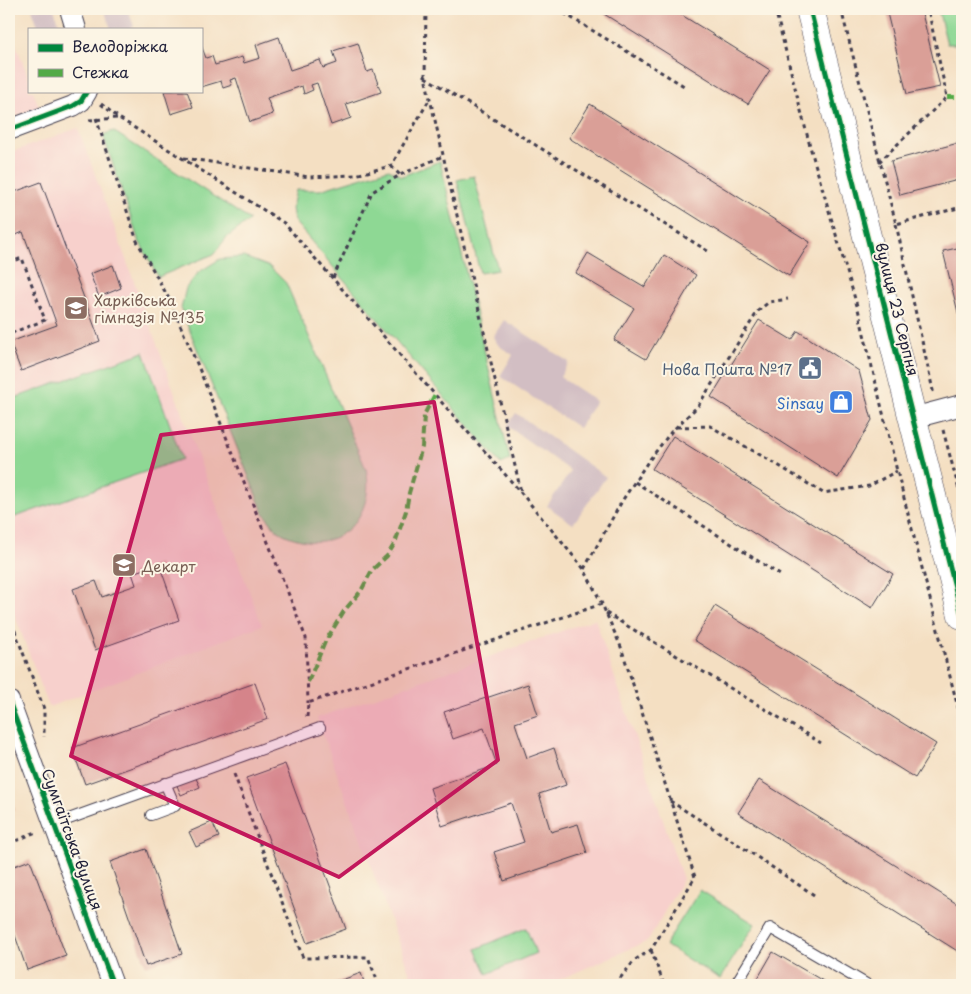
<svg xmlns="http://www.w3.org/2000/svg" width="971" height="994" font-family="'Playpen Sans',sans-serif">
<rect width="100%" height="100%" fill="#fcf5e5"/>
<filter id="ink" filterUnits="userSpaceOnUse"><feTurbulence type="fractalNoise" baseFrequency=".02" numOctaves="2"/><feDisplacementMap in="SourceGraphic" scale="10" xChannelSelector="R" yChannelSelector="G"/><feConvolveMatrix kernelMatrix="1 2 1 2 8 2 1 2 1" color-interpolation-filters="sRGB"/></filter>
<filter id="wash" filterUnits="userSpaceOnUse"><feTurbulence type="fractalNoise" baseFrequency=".0096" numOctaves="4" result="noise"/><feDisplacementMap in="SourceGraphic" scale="20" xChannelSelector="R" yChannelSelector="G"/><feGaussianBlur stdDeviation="1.12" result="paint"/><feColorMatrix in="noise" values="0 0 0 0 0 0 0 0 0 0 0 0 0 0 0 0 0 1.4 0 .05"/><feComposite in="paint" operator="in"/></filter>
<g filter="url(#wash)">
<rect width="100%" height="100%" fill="#f4dfc2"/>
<g fill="#f7d0cc">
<polygon points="9,27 29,79 29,91 33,91 39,107 9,119"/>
<polygon points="78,128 200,462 262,625 49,707 9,600 9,153"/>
<polygon points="595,619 683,879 648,941 547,985 414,985 317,718"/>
</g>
<g fill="#d2bec3">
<polygon points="32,9 54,9 61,29 39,29"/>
<polygon points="104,9 138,9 129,13 134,26 128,29 111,29"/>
<polygon points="504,320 569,362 560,377 596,401 579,428 500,376 513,355 499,346 493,337"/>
<polygon points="516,413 606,477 573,524 547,506 571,471 507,426"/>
</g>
<g fill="#8ed894" stroke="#587d68">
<polygon points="938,9 962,9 962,44 947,44"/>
<polygon points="113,131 250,220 226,238 214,254 158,277 138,239 103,135"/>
<polygon points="440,161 510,460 501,464 294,221 292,208 296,190 320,190 389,169 402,176"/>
<polygon points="474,176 498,270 480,273 457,180"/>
<path d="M244,257L270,267L286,283L366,469C375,507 349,547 306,541C296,539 285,536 277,530C272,525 267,517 263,512L181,309L186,288L199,272L220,259Z"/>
<polygon points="144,352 182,459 9,519 9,400"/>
<polygon points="700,890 755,924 720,979 665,945"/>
<polygon points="526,928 536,953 487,974 476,949"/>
</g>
<g id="blocks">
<g fill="#da9f97">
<polygon points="596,9 672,9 770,70 748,104"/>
<polygon points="886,9 921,9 940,87 907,94"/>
<polygon points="279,37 290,70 320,60 323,68 337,63 333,51 358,43 367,72 373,70 381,92 346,104 351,118 331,125 317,83 311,85 313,90 304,94 302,86 267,98 273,114 250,122 236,78 230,80 232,85 223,88 221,81 201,87 201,45 206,58 212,56 215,65 242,57 244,63 260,58 256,45"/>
<polygon points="164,91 187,91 193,107 171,114"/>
<polygon points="590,104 810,242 789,276 569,138"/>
<polygon points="962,142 962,179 900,195 891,161"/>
<polygon points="41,182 100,341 21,371 10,342 57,325 23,232 9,238 9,194"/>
<polygon points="962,247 962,329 943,251"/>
<polygon points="588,253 645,287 664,255 696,275 646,359 614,340 634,308 576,273"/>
<polygon points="113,265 121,288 99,297 90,274"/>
<polygon points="759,320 792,340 798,331 859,371 872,420 838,478 711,397"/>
<polygon points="673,436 893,574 872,608 652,469"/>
<polygon points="159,564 179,620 95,650 73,589 96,581 102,597 136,585 132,573"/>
<polygon points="715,606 936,744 915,778 694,640"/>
<polygon points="255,683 268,719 85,784 72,748"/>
<polygon points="528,684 538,715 515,723 527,758 554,748 566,785 539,794 551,832 578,824 587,853 504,881 494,852 524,842 511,803 442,826 430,788 497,765 484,728 453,739 444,712"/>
<polygon points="285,764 346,929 307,943 246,778"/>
<polygon points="195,776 200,787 181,795 176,783"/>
<polygon points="759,780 962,907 962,946 959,952 738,813"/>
<polygon points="9,795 15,810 9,812"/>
<polygon points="212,822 219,837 196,847 189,832"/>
<polygon points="146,849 182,954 146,966 110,862"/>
<polygon points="30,860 66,956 27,970 9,918 9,868"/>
<polygon points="773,952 830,985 754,985"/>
<polygon points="361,973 365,985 328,985"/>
</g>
</g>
</g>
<g filter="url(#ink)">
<use href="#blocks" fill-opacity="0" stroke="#423e4f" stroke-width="1"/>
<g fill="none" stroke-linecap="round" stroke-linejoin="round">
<defs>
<g id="lane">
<polyline points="151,815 175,806 165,783"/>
<polyline points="55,824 320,728"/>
<polyline points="735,985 770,928 868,985"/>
</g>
<g id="street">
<polyline points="70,9 76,29"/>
<polyline points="9,130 73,106 81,101 87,91"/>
<polyline points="913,418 962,405"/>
<polyline points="9,701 113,985"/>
</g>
<polyline id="secondary" points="810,9 962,615"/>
</defs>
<use href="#lane" stroke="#423e4f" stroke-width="12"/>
<use href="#street" stroke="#423e4f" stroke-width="22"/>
<use href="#secondary" stroke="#423e4f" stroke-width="29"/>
<g stroke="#423e4f" stroke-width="3" stroke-dasharray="4 4" stroke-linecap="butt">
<polyline points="417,9 426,12"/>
<polyline points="426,9 425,77 521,492"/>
<polyline points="557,9 684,86"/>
<polyline points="775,9 811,150 858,309 897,471 962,723"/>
<polyline points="841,9 896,224 962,207"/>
<polyline points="425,77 711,253"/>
<polyline points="101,104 119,118 284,223 517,488 584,569 602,604 621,647 695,877 651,950 635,960 617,982 609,985"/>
<polyline points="96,118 137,241 168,297 198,366 306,638 308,703"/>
<polyline points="89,120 118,118"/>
<polyline points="184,158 309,177 355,175 391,166 429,100"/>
<polyline points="879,162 947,97 928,9"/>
<polyline points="391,166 400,175"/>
<polyline points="896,224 934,395"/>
<polyline points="9,263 22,258 45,320 9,334"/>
<polyline points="333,278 372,192 400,175 443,156"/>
<polyline points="677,427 710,426 776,464 823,493 869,486 897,471"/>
<polyline points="943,430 962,501"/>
<polyline points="635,482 780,575"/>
<polyline points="584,569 622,501 647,463 671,432 698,406 758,311 769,302 788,299"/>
<polyline points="606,613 821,743"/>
<polyline points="9,615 44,709 44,737"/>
<polyline points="307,717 308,703 602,604"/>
<polyline points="234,774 303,958 368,957 379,985"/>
<polyline points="670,801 727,837 817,897"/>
<polyline points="9,844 38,831"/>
<polyline points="651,950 664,985"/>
<polyline points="615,985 617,982 637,985"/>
</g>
<use href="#lane" stroke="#fff" stroke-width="10"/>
<use href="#street" stroke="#fff" stroke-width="20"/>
<use href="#secondary" stroke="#fff" stroke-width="28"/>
<g stroke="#53aa46" stroke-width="4" stroke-dasharray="8 4" stroke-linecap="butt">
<polyline points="947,97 962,97"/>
<polyline points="308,682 325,642 344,611 361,591 372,570 387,556 395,543 406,511 409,493 422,447 424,415 435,394"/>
</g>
<defs>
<g id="cycleway">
<polyline points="810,9 962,615"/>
<polyline points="9,130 73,106 81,101 87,91"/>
<polyline points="9,701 113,985"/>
</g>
</defs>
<use href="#cycleway" stroke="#fcf5e5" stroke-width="8"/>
<use href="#cycleway" stroke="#00873e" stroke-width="5"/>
</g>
</g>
<path fill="#c2185b" fill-opacity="0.2" stroke="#c2185b" stroke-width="4" stroke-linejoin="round" d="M434,402L498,760L339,877L71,756L161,435Z"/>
<defs>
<symbol id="school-square" viewBox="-11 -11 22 22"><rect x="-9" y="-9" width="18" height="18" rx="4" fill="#8d6e63" stroke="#fcf5e5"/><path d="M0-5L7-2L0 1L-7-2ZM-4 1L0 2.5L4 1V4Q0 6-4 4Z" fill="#fff"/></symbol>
<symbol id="civic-square" viewBox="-11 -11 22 22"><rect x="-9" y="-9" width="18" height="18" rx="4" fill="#5c6f8a" stroke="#fcf5e5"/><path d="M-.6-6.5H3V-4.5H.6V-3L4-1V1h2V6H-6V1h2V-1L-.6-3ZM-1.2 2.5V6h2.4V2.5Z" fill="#fff"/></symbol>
<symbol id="shop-square" viewBox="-11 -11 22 22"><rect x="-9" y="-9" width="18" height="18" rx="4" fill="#3f7fe0" stroke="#fcf5e5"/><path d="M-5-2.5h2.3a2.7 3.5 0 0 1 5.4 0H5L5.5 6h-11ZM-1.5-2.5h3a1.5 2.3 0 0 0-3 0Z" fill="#fff"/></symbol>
</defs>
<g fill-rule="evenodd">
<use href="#school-square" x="62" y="294" width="28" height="28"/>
<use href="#civic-square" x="796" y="354" width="28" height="28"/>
<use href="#shop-square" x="827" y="388" width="28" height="28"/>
<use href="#school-square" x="110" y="551" width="28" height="28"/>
</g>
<g text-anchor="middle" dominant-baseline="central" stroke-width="4" stroke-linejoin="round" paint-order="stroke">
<g font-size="15" fill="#785e54" stroke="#fcf5e5" text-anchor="start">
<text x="94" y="299">Харківська<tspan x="94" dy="17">гімназія №135</tspan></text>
<text x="142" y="565">Декарт</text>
</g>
<g font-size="15" fill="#22223b" stroke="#fcf5e5">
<text transform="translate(898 309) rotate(76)">вулиця 23 Серпня</text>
<text transform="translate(73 839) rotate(70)">Сумгаїтська вулиця</text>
</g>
<g font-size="15" fill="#4e5e75" stroke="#fcf5e5" text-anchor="end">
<text x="792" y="368">Нова Пошта №17</text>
</g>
<g font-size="15" fill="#366cbe" stroke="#fcf5e5" text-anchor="end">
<text x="824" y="402">Sinsay</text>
</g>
</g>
<rect width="971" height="994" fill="none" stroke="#fcf5e5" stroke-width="30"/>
<rect x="28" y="28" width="175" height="65" fill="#fcf5e5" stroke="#a5a1a1"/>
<rect x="38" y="44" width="25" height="8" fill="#00873e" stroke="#a5a1a1"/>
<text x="72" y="52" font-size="15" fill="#22223b">Велодоріжка</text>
<rect x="38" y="69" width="25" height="8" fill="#53aa46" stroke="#a5a1a1"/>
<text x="72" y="78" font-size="15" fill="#22223b">Стежка</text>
</svg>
